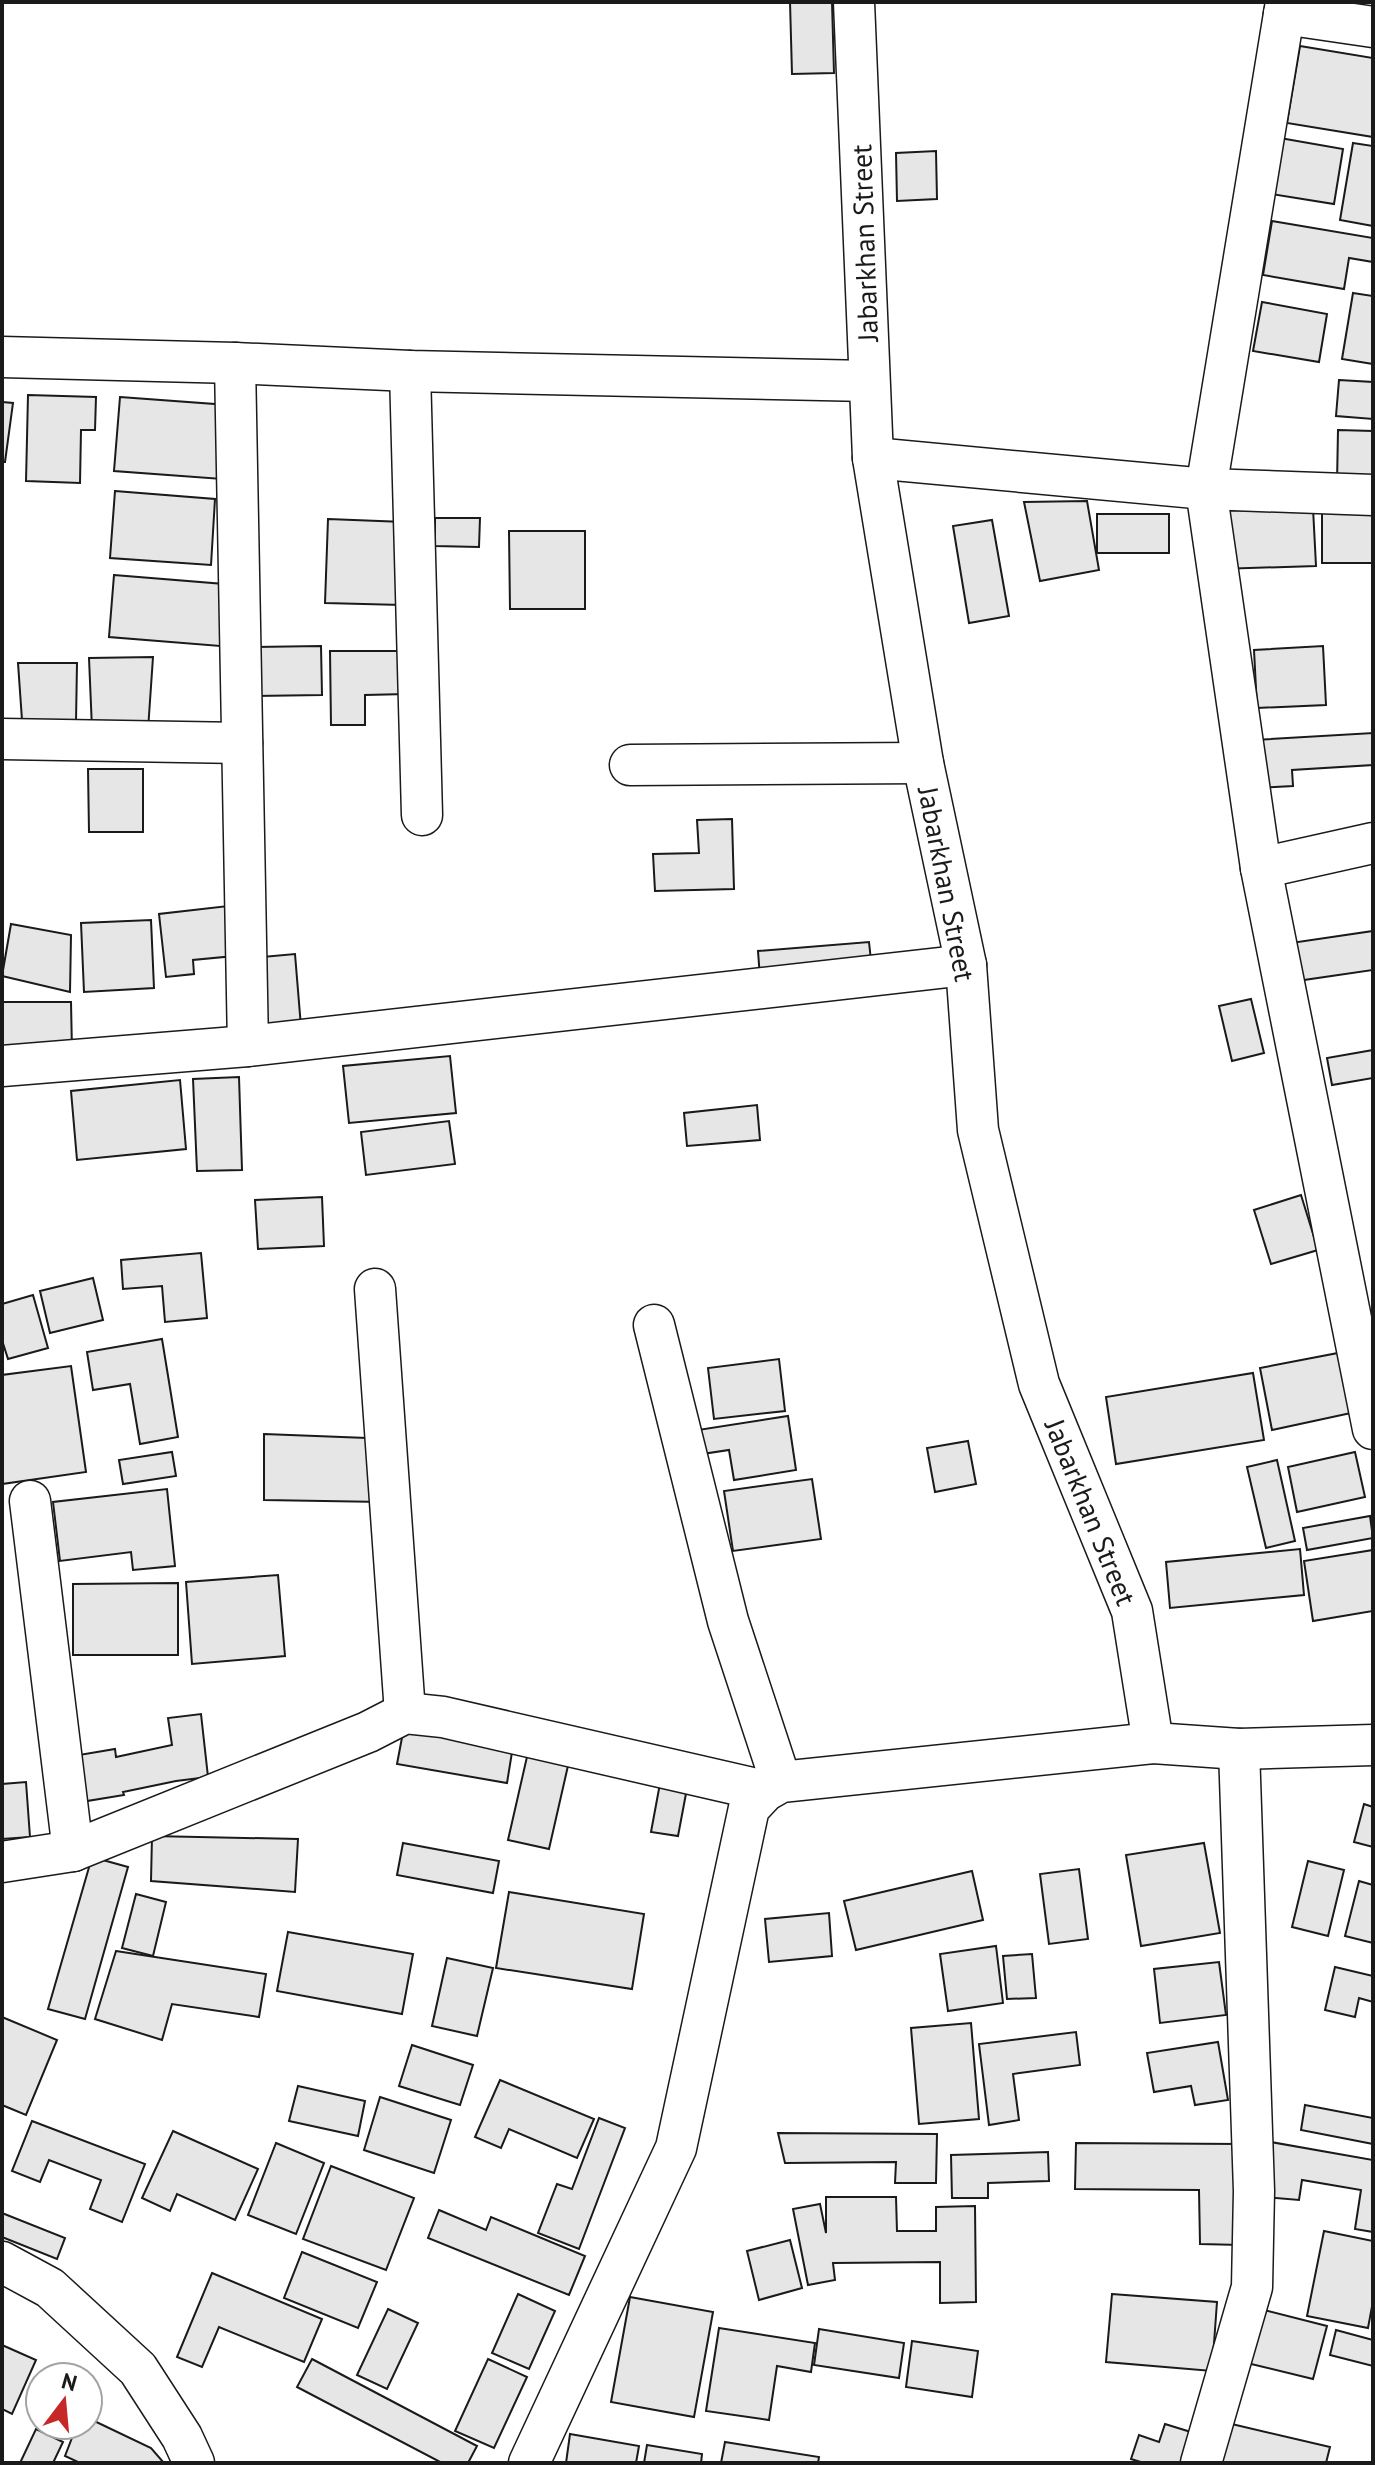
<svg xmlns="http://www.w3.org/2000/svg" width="1375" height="2465" font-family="'PT Sans',sans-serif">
<rect width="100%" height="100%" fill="#fff"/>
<g fill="#e6e6e6" stroke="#1a1a1a" stroke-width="2">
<polygon points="790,2 832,2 834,73 792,74"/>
<polygon points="1300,46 1373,58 1373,137 1287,123"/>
<polygon points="1280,138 1343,149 1334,204 1271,194"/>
<polygon points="1353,143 1373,146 1373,226 1340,220"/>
<polygon points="936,151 937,199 897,201 896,153"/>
<polygon points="1272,221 1373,238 1373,262 1349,258 1344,289 1263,275"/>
<polygon points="1353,293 1373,296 1373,364 1342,359"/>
<polygon points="1262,302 1327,314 1319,362 1253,351"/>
<polygon points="1339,380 1373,382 1373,419 1336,416"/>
<polygon points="28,395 96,397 95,430 81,430 80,483 26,481"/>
<polygon points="120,397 228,405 222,479 114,471"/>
<polygon points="2,402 13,403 5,462 2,462"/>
<polygon points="1338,430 1373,431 1373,484 1337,483"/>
<polygon points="115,491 215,499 211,565 110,558"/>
<polygon points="1087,501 1099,570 1040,581 1024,502"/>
<rect x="1322" y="507" width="51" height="56"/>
<polygon points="1313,508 1316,566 1219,569 1217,511"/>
<rect x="1097" y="514" width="72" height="39"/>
<polygon points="435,518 480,518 479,547 435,546"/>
<polygon points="328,519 404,522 402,605 325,603"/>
<polygon points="992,520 1009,616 969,623 953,526"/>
<polygon points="509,531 585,531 585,609 510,609"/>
<polygon points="114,575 224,584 220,646 109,637"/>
<polygon points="321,646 322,695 251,696 250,647"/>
<polygon points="1323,646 1326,705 1257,708 1254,650"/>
<polygon points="330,651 406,651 407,694 365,695 365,725 331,725"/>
<polygon points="153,657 148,730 92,729 89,658"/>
<polygon points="18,663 77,663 76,722 22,720"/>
<polygon points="1373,733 1373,765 1292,770 1293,786 1258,788 1255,740"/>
<polygon points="88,769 143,769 143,832 89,832"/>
<polygon points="732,819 734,889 655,891 653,854 699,853 697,820"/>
<polygon points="228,906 234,956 193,960 194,974 166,977 159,914"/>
<polygon points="151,920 154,988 84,992 81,923"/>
<polygon points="11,924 71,935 70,992 2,976"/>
<polygon points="1373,931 1373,970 1290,982 1284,944"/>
<polygon points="869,942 872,970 760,978 758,951"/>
<polygon points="295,954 301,1027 257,1031 251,958"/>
<polygon points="1251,999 1264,1053 1232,1061 1219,1006"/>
<polygon points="2,1002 71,1002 72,1051 2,1051"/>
<polygon points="1373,1050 1373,1078 1332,1085 1327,1058"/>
<polygon points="450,1056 456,1113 349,1123 343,1066"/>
<polygon points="239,1077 242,1170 197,1171 193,1079"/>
<polygon points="180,1080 186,1149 77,1160 71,1091"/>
<polygon points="757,1105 760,1140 687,1146 684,1113"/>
<polygon points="449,1121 455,1164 366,1175 361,1132"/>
<polygon points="1301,1195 1318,1250 1271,1264 1254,1210"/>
<polygon points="322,1197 324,1246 258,1249 255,1200"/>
<polygon points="201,1253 207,1318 165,1322 162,1286 123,1289 121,1260"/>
<polygon points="93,1278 103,1320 50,1333 40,1291"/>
<polygon points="33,1295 48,1348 8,1359 2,1340 2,1304"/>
<polygon points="162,1339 178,1437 140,1444 130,1384 93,1390 87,1352"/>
<polygon points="1338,1353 1351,1413 1272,1430 1260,1368"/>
<polygon points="779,1359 785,1411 714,1419 708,1368"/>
<polygon points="71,1366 86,1472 2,1484 2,1375"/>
<polygon points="1253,1373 1264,1440 1116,1464 1106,1397"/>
<polygon points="788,1416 796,1470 734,1480 729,1450 689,1456 685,1432"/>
<polygon points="264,1434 367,1438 383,1502 264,1500"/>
<polygon points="968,1441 976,1484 935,1492 927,1448"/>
<polygon points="172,1452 176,1476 123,1484 119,1460"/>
<polygon points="1355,1452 1365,1497 1297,1512 1288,1467"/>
<polygon points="1277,1460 1295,1541 1266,1548 1247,1467"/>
<polygon points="812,1479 821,1539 733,1551 724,1491"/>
<polygon points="167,1489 175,1566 133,1570 131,1552 60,1561 53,1502"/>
<polygon points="1370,1516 1373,1538 1307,1550 1303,1528"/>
<polygon points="1300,1549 1304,1595 1170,1608 1166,1562"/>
<polygon points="1373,1550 1373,1611 1313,1621 1304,1561"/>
<polygon points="278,1575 285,1656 192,1664 186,1582"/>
<polygon points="178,1583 178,1655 73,1655 73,1584"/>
<polygon points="201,1714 208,1777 176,1781 123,1792 124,1795 87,1801 79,1755 115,1749 116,1757 172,1745 168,1718"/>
<polygon points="404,1727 513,1746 507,1783 397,1764"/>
<polygon points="529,1748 570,1757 549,1849 508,1840"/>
<polygon points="661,1778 688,1783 678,1836 651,1832"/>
<polygon points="26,1782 30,1837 2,1839 2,1784"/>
<polygon points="1364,1804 1373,1807 1373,1847 1354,1842"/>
<polygon points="152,1836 298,1839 295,1892 151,1881"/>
<polygon points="403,1843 499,1861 493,1893 397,1875"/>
<polygon points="1204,1843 1220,1933 1141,1946 1126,1855"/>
<polygon points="92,1857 128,1867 85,2019 48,2009"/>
<polygon points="1308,1861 1344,1870 1328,1936 1292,1927"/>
<polygon points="1079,1869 1088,1939 1049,1944 1040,1874"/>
<polygon points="972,1871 983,1920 856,1950 844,1901"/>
<polygon points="1359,1881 1373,1885 1373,1943 1345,1936"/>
<polygon points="509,1892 644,1914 632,1989 496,1968"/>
<polygon points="136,1894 166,1902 153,1956 122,1948"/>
<polygon points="829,1913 832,1956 769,1962 765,1919"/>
<polygon points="288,1932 413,1954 402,2014 277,1991"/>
<polygon points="996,1946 1003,2003 948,2011 940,1954"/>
<polygon points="116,1951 266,1974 259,2017 172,2004 162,2040 95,2019"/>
<polygon points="1032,1954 1036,1998 1007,1999 1003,1956"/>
<polygon points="447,1958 493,1968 477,2036 432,2026"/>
<polygon points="1219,1962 1226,2015 1160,2023 1154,1969"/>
<polygon points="1335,1967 1373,1976 1373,2002 1359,1998 1355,2017 1325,2010"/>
<polygon points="2,2017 57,2040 26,2115 2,2105"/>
<polygon points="971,2023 979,2119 919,2124 911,2028"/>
<polygon points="1076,2032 1080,2065 1013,2074 1019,2120 989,2125 979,2044"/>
<polygon points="1218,2042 1228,2100 1195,2105 1191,2086 1154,2092 1147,2053"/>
<polygon points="412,2045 473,2065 460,2105 399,2086"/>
<polygon points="500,2080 594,2119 577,2158 509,2129 501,2148 475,2137"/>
<polygon points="298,2086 365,2101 358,2136 289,2121"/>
<polygon points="380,2097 451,2120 434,2173 364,2150"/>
<polygon points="1305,2105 1373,2118 1373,2144 1301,2130"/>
<polygon points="599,2118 625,2128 579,2249 538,2233 557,2184 572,2189"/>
<polygon points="32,2121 145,2164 122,2222 90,2209 101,2180 49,2160 40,2182 12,2171"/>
<polygon points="173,2131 258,2169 235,2220 177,2194 170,2211 142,2198"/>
<polygon points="778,2133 937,2134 936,2183 895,2183 896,2162 785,2163"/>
<polygon points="1265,2141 1373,2160 1373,2232 1355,2229 1361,2190 1302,2180 1299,2200 1264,2197"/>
<polygon points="276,2143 324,2163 296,2234 248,2215"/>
<polygon points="1076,2143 1242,2144 1241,2245 1200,2244 1199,2190 1075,2189"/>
<polygon points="1048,2152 1049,2181 988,2183 988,2198 952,2198 951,2155"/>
<polygon points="331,2166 414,2198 386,2270 303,2239"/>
<polygon points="826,2197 896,2197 897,2231 936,2231 936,2207 975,2206 976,2302 940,2303 940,2262 833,2263 835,2280 808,2285 793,2209 820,2204 826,2233"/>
<polygon points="439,2210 486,2230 491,2217 585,2256 569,2295 428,2238"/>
<polygon points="2,2213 65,2238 57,2259 2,2237"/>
<polygon points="1324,2231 1373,2241 1373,2301 1368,2328 1307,2316"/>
<polygon points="790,2240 802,2288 759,2300 747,2251"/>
<polygon points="302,2252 377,2282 358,2328 284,2298"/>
<polygon points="212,2273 322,2319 304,2362 219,2327 202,2367 177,2357"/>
<polygon points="518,2294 555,2311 529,2369 492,2353"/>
<polygon points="1112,2294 1217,2302 1212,2371 1106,2362"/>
<polygon points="630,2297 713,2312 694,2417 611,2402"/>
<polygon points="388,2309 418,2323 387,2389 357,2375"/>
<polygon points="1260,2309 1327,2326 1313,2379 1247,2363"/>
<polygon points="719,2328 815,2343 811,2372 777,2366 769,2420 706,2411"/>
<polygon points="819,2329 904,2343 899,2378 814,2365"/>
<polygon points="1336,2330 1373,2340 1373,2366 1330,2355"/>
<polygon points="912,2341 978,2351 972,2397 906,2387"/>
<polygon points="2,2345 36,2360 12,2414 2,2409"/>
<polygon points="312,2359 477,2446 468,2463 442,2463 297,2387"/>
<polygon points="488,2359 527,2377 494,2448 455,2431"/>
<polygon points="88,2418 151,2448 164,2463 80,2463 65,2456 77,2425 88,2425"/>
<polygon points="1219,2421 1330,2447 1326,2463 1209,2463"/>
<polygon points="1165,2424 1194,2433 1184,2463 1144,2463 1131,2459 1139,2435 1159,2442"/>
<polygon points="36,2429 63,2442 53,2463 20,2463"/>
<polygon points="570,2434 639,2446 636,2463 566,2463"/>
<polygon points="725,2442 819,2457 818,2463 721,2463"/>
<polygon points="647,2445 702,2454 701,2463 644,2463"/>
</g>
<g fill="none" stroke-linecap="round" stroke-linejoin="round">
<defs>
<g id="street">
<polyline points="854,2 873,458 923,763 966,965 978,1130 1039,1384 1132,1611 1153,1743"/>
<polyline points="1286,2 1206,489 1261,868 1373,1429"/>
<polyline points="1284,14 1373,27"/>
<polyline points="2,357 235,363 410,371 869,381"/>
<polyline points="235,363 248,1046"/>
<polyline points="410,371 422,815"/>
<polyline points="873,458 1206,489 1373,495"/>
<polyline points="2,739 242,743"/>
<polyline points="630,765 923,763"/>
<polyline points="1261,868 1373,843"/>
<polyline points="2,1066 248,1046 966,965"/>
<polyline points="375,1289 405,1713"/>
<polyline points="654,1325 728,1621 781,1782"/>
<polyline points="30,1501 73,1851"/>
<polyline points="2,1862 73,1851 368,1732 405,1713 443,1717 765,1791"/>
<polyline points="2,2262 50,2288 138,2369 182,2437 194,2463"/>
<polyline points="529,2463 676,2148 749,1808 765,1791 781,1782 1153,1743 1239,1749 1373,1745"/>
<polyline points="1201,2463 1252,2287 1254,2191 1239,1749"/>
</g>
</defs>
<use href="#street" stroke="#1a1a1a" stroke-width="43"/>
<use href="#street" stroke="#fff" stroke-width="40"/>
</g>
<g text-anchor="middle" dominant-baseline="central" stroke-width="6" stroke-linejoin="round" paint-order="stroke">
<g font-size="28" fill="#1a1a1a" stroke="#fff">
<text transform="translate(864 243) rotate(-92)">Jabarkhan Street</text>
<text transform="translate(947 884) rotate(79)">Jabarkhan Street</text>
<text transform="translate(1091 1512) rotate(68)">Jabarkhan Street</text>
</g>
</g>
<rect width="1375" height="2465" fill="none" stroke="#1a1a1a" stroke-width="8"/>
<g transform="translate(64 2401) rotate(16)"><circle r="38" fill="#ffffff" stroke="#a3a3a3" stroke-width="2"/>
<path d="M0-6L14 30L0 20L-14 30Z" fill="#c62828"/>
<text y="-12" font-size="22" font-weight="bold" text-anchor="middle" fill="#1a1a1a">N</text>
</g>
</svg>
